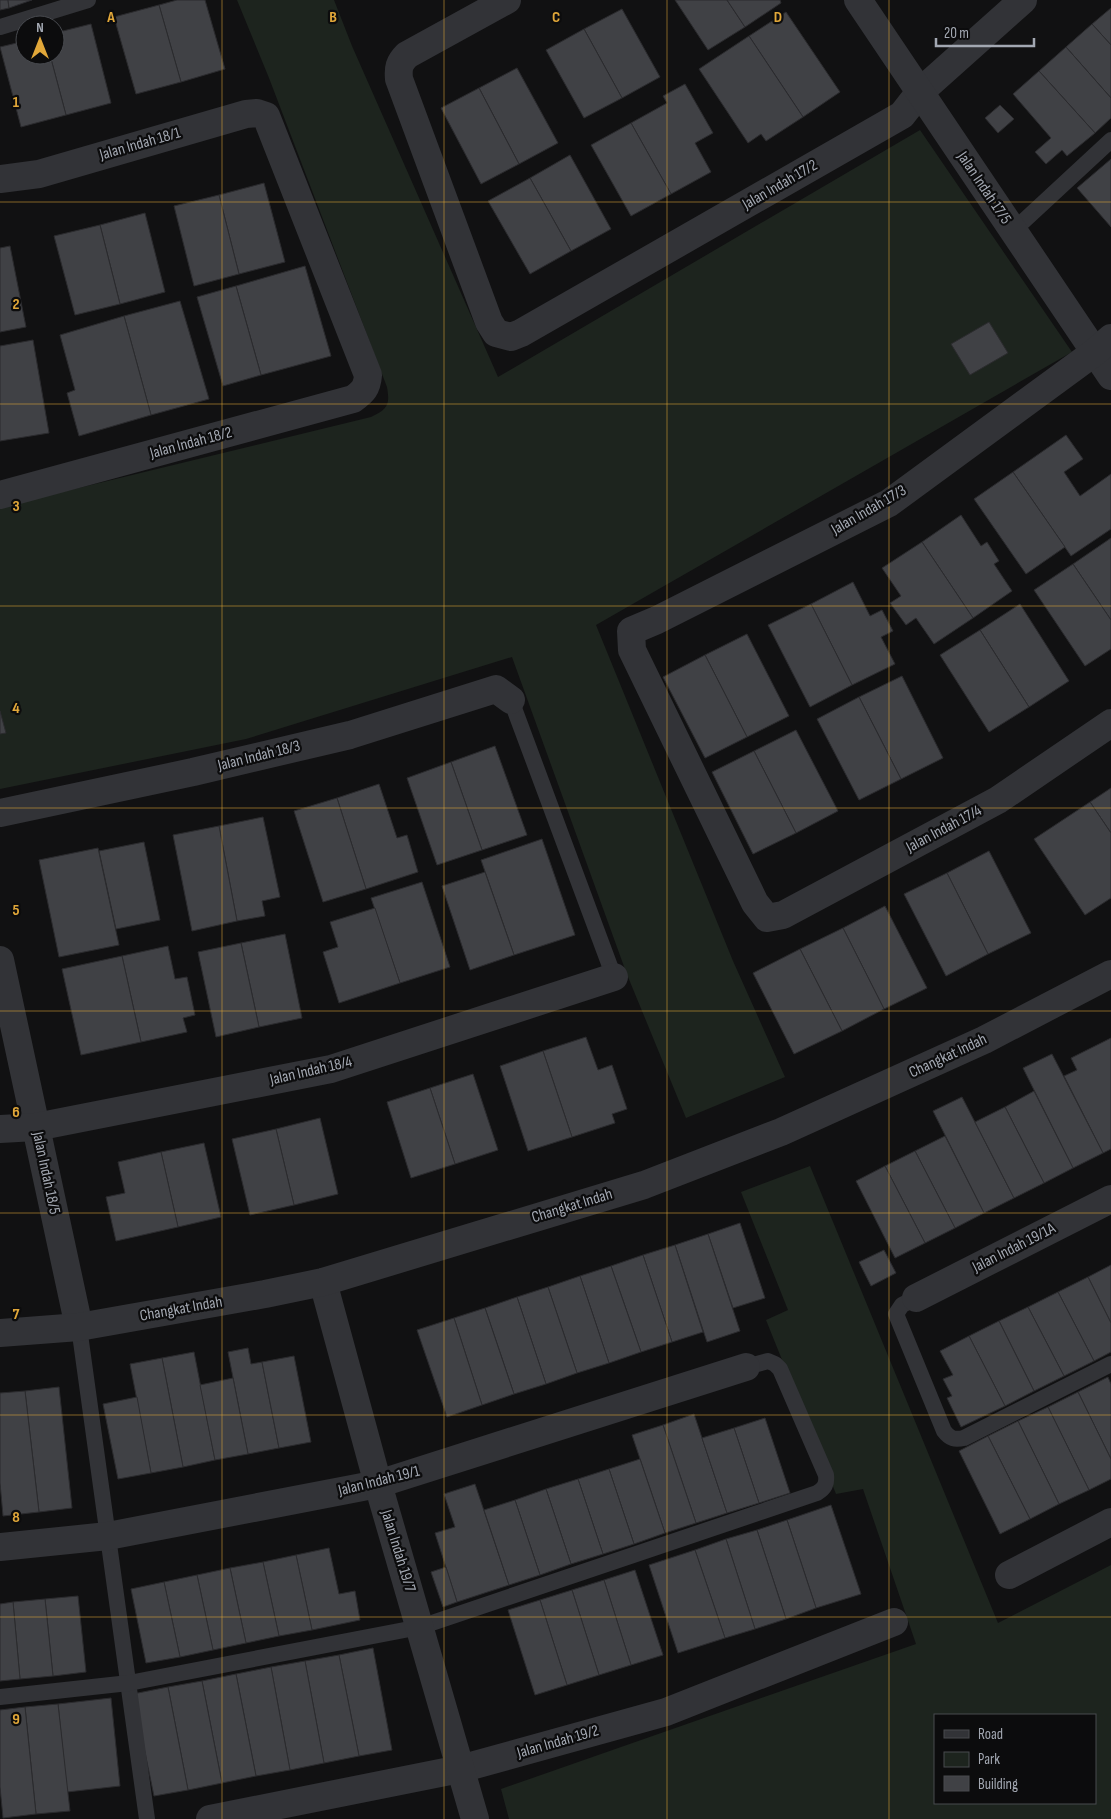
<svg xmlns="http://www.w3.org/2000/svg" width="1111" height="1819" font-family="'Sofia Sans Condensed',sans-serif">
<rect width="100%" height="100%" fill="#111112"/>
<g fill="#1d241e" fill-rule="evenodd">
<path d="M237,0H334L352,46L498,377L920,130L1072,352L596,625L733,961L785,1077L686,1118L626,972L512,657L246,739L0,789V507L371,417C388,409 390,405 387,387L269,78Z"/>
<path d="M810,1166L998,1623L1111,1565V1819H509L501,1789L916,1644L863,1489L836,1494L766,1320L788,1310L741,1192ZM935,1715H1095V1803H935Z"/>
</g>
<g fill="#404145" stroke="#2b2b2e">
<polygon points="0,0 8,0 9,8 0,10"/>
<polygon points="8,0 32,0 9,8"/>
<polygon points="177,0 205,0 225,69 181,82 159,5"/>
<polygon points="675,0 727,0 745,27 708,50"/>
<polygon points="727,0 780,0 781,3 745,27"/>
<polygon points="159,5 181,82 136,94 114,17"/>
<polygon points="1111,8 1111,45 1092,24"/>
<polygon points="622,9 660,77 622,98 584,29"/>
<polygon points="786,12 840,92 803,117 749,36"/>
<polygon points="91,24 111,103 66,115 50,55 55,55 55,33"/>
<polygon points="1092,24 1111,45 1111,98 1066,47"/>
<polygon points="584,29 622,98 584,118 546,50"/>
<polygon points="749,36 803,117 766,141 761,134 748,143 699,69"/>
<polygon points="25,41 25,55 50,55 66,115 21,127 0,47"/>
<polygon points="1066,47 1111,98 1111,118 1095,133 1039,71"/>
<polygon points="517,68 558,143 519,164 479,88"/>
<polygon points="1039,71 1095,133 1067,156 1062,150 1046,164 1035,152 1051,138 1013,94"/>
<polygon points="685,84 713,133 695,143 711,172 671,194 631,123 667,103 663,96"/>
<polygon points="479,88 519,164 481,184 441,108"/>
<polygon points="1000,105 1014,119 998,133 985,118"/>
<polygon points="631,123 671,194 631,216 591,145"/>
<polygon points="570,155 611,229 571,251 530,178"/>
<polygon points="1111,159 1111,227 1077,188"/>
<polygon points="530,178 571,251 530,274 488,201"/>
<polygon points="264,183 285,262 239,274 219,195"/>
<polygon points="219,195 239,274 194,286 174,206"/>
<polygon points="145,213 165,292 120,304 100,225"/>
<polygon points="100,225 120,304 75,315 54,236"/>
<polygon points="10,246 26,327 0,332 0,248"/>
<polygon points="305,266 331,356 261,375 236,286"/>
<polygon points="236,286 261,375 223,386 197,297"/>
<polygon points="180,301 209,399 151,415 124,316"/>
<polygon points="124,316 151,415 79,436 67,393 75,390 60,335"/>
<polygon points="989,322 1008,353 970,375 951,344"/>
<polygon points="33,340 49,433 0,441 0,346"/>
<polygon points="1066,435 1083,459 1064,472 1080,496 1111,474 1111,529 1071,556 1013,472"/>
<polygon points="1013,472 1065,547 1026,574 974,499"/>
<polygon points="961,515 981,546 987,542 999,561 994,564 1012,591 973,618 922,542"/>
<polygon points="1111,538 1111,620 1073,564"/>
<polygon points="922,542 973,618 934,644 916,618 906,625 890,603 901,596 882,568"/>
<polygon points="1073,564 1111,620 1111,649 1085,666 1034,590"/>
<polygon points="853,582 870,616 882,610 893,631 881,637 895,664 852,685 811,604"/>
<polygon points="811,604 852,685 810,707 768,625"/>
<polygon points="1020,604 1069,681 1029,707 980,630"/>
<polygon points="980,630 1029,707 989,732 940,655"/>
<polygon points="747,634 789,716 747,737 705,655"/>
<polygon points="705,655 747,737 705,758 663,677"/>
<polygon points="902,676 943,758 901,779 859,697"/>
<polygon points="859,697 901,779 859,800 817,719"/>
<polygon points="0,711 6,733 0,734"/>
<polygon points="796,730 838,811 796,833 754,751"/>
<polygon points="495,746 527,835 482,850 451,762"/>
<polygon points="754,751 796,833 753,854 712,772"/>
<polygon points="451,762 482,850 437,865 407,778"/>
<polygon points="379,784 397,838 407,835 418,872 366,889 337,798"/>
<polygon points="1111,788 1111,833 1090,802"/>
<polygon points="337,798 366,889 323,902 294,811"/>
<polygon points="1090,802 1111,833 1111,898 1085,915 1034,839"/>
<polygon points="263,817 280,897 262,901 265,916 237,921 219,826"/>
<polygon points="219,826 237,921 192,931 173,835"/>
<polygon points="542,839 575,935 514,955 481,860"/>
<polygon points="144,842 160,920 116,929 99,851"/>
<polygon points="98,848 119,945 59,957 39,860"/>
<polygon points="989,851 1031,933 988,954 947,873"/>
<polygon points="485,872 514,955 470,970 442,886"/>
<polygon points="947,873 988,954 946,976 904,894"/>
<polygon points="422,882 450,967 400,983 371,898"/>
<polygon points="885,906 927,988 884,1009 843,928"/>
<polygon points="375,908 400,983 339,1003 323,952 338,947 330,922"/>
<polygon points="843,928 884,1009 842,1031 800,949"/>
<polygon points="285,934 302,1018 259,1027 241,943"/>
<polygon points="241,943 259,1027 216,1037 198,952"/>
<polygon points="168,946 175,979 187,977 195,1015 183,1018 187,1032 141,1042 122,956"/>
<polygon points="800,949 842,1031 794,1054 753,973"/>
<polygon points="122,956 141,1042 81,1055 62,969"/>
<polygon points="586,1037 598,1070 612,1065 627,1109 612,1114 615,1123 572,1137 543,1051"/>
<polygon points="1111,1038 1111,1149 1103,1153 1064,1076 1077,1070 1071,1058"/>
<polygon points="543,1051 572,1137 528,1151 500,1066"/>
<polygon points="1052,1054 1103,1153 1073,1168 1023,1068"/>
<polygon points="473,1074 498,1150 455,1164 430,1088"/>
<polygon points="430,1088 455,1164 411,1178 387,1102"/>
<polygon points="1034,1091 1073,1168 1044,1183 1005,1107"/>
<polygon points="962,1097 1014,1198 984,1213 933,1111"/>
<polygon points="1005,1107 1044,1183 1014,1198 975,1122"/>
<polygon points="320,1118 338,1194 294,1205 276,1129"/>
<polygon points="276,1129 294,1205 250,1215 232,1139"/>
<polygon points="945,1136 984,1213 955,1228 915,1151"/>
<polygon points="204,1143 221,1217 178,1227 161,1152"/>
<polygon points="915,1151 955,1228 925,1243 885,1166"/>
<polygon points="161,1152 178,1227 116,1241 106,1197 125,1193 118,1162"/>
<polygon points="885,1166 925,1243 895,1258 856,1181"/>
<polygon points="740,1223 765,1298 733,1308 708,1234"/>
<polygon points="708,1234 740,1331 707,1342 675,1245"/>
<polygon points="675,1245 703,1332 672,1342 643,1255"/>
<polygon points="884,1250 896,1273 871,1286 859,1262"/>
<polygon points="643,1255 672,1342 641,1352 611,1266"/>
<polygon points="1111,1265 1111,1323 1088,1277"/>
<polygon points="611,1266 641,1352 609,1363 580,1276"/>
<polygon points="580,1276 609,1363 577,1373 548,1287"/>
<polygon points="1088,1277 1111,1323 1111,1352 1094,1361 1058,1292"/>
<polygon points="548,1287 577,1373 546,1384 517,1297"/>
<polygon points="1058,1292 1094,1361 1064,1376 1028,1307"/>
<polygon points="517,1297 546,1384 514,1394 485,1308"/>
<polygon points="1028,1307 1064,1376 1034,1391 999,1321"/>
<polygon points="485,1308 514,1394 482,1405 454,1318"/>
<polygon points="454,1318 482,1405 447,1417 417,1330"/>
<polygon points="999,1321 1034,1391 1005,1406 969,1336"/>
<polygon points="969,1336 1005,1406 961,1427 947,1398 952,1396 943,1379 953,1375 940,1351"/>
<polygon points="248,1348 251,1364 262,1362 279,1448 248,1454 228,1352"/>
<polygon points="194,1352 215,1460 183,1467 162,1358"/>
<polygon points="294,1356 311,1442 279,1448 262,1362"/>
<polygon points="162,1358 183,1467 151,1473 130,1364"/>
<polygon points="1108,1377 1111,1384 1111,1459 1078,1392"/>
<polygon points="233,1378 248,1454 215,1460 200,1385"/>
<polygon points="59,1387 72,1508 39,1512 25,1391"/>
<polygon points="25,1391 39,1512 3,1516 0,1483 0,1393"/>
<polygon points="1078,1392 1111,1459 1111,1479 1089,1490 1048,1407"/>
<polygon points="137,1397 151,1473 118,1479 103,1404"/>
<polygon points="1048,1407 1089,1490 1059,1504 1018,1421"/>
<polygon points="694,1414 727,1513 696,1523 663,1425"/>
<polygon points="765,1418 790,1493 759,1503 734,1428"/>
<polygon points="1018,1421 1059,1504 1030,1519 988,1436"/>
<polygon points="663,1425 696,1523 665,1533 632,1435"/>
<polygon points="734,1428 759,1503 727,1513 702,1438"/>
<polygon points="988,1436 1030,1519 1000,1534 959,1451"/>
<polygon points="640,1459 665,1533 634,1544 609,1469"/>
<polygon points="609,1469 634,1544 603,1554 578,1479"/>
<polygon points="578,1479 603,1554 571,1564 546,1489"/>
<polygon points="475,1484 509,1585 457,1602 435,1533 455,1527 444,1494"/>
<polygon points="546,1489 571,1564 540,1575 515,1500"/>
<polygon points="515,1500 540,1575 509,1585 484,1510"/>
<polygon points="831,1505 861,1594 816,1608 787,1520"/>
<polygon points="787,1520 816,1608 786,1619 757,1530"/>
<polygon points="757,1530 786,1619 755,1629 726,1539"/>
<polygon points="726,1539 755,1629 725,1638 695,1550"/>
<polygon points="329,1548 339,1594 355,1591 360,1620 312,1630 296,1555"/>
<polygon points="695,1550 725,1638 678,1653 649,1565"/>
<polygon points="296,1555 312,1630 279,1636 263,1562"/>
<polygon points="263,1562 279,1636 246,1643 230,1568"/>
<polygon points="446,1567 457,1602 443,1607 431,1572"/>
<polygon points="230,1568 246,1643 213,1650 197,1575"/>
<polygon points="635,1570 663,1655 631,1665 604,1580"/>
<polygon points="197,1575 213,1650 180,1657 164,1582"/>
<polygon points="604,1580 631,1665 599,1675 572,1590"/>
<polygon points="164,1582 180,1657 146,1663 131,1589"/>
<polygon points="572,1590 599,1675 567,1685 540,1600"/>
<polygon points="78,1596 86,1672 53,1676 45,1599"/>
<polygon points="45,1599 53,1676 20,1679 13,1602"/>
<polygon points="540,1600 567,1685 535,1695 508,1610"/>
<polygon points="13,1602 20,1679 0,1681 0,1604"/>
<polygon points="373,1648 392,1750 359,1756 339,1655"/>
<polygon points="339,1655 359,1756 324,1763 305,1661"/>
<polygon points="305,1661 324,1763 290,1770 271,1667"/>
<polygon points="271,1667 290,1770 256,1776 236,1674"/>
<polygon points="236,1674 256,1776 222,1783 202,1681"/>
<polygon points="202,1681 222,1783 188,1790 168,1687"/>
<polygon points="168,1687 188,1790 154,1796 133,1694"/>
<polygon points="111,1698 120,1786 67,1792 58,1704"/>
<polygon points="58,1704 70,1811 36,1814 25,1707"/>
<polygon points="25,1707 36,1814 3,1818 0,1787 0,1710"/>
</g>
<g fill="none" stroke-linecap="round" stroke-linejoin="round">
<g stroke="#323337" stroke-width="16">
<polyline points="0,27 88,0"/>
<polyline points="1013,231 1111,140"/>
<polyline points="511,700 614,977"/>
<path d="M916,1298L902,1305L896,1314L944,1431C950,1439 955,1440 964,1438L1111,1364"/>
<polyline points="79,1327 147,1819"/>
<path d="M0,1697L129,1683L420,1627L817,1493C825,1488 827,1484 826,1475L780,1369L775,1364L768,1361L746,1367"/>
</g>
<g stroke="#323337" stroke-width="28">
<path d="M507,0L407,55C399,63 398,68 399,79L489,322L496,333L511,337L521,333L902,115L920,92L1023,0"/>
<polyline points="858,0 1111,376"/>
<path d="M0,179L39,174L246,114L257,113L266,116L368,375C367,388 363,392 353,399L0,495"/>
<polyline points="1111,338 1095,352 889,503 657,620 631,631 632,650 755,903 767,918 783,915 998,800 1111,723"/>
<polyline points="0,813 193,772 350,735 496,689 511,700"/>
<polyline points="0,960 79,1327"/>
<polyline points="0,1129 36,1127 331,1069 614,977"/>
<polyline points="916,1298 1111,1199"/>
<polyline points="0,1547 108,1536 378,1484 746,1367"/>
<polyline points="1009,1575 1111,1522"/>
<polyline points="210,1819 460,1769 666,1712 894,1622"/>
</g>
<g stroke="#323337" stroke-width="28">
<polyline points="323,1282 378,1484 475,1819"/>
<polyline points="0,1333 79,1327 265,1294 323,1282 644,1185 781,1132 984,1040 1111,974"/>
</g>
</g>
<path fill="none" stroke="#e1a739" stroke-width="1" stroke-opacity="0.55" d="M222,0V1819M444,0V1819M667,0V1819M889,0V1819M0,202H1111M0,404H1111M0,606H1111M0,808H1111M0,1011H1111M0,1213H1111M0,1415H1111M0,1617H1111"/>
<g text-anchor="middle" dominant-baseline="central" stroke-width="4.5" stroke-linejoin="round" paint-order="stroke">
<g font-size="16" fill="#a3a8b2" stroke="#0c0c0d">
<text transform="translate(140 144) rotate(-16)">Jalan Indah 18/1</text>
<text transform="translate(780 185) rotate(-30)">Jalan Indah 17/2</text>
<text transform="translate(984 188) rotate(56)">Jalan Indah 17/5</text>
<text transform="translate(191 443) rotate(-15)">Jalan Indah 18/2</text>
<text transform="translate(869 510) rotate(-30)">Jalan Indah 17/3</text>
<text transform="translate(259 756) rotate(-14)">Jalan Indah 18/3</text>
<text transform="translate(944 829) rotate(-28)">Jalan Indah 17/4</text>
<text transform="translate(948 1056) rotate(-25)">Changkat Indah</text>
<text transform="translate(311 1071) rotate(-13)">Jalan Indah 18/4</text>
<text transform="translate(46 1173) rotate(78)">Jalan Indah 18/5</text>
<text transform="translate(572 1206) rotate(-17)">Changkat Indah</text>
<text transform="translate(1014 1248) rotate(-27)">Jalan Indah 19/1A</text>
<text transform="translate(181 1309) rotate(-10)">Changkat Indah</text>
<text transform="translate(379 1481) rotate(-14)">Jalan Indah 19/1</text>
<text transform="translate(398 1551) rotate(73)">Jalan Indah 19/7</text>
<text transform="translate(558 1742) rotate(-16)">Jalan Indah 19/2</text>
</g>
</g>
<g font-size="16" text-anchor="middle" font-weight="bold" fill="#e1a739" stroke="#0c0c0d" stroke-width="4.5" stroke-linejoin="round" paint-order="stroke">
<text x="111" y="22">A</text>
<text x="333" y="22">B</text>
<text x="556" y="22">C</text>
<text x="778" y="22">D</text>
<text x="16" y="107">1</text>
<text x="16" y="309">2</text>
<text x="16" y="511">3</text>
<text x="16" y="713">4</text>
<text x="16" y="915">5</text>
<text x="16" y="1117">6</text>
<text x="16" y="1319">7</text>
<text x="16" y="1522">8</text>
<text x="16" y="1724">9</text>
</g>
<rect x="934" y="1714" width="162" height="90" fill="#0c0c0d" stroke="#484a4f"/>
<rect x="944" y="1730" width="25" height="8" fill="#323337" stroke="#484a4f"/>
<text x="978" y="1739" font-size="15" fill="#a3a8b2">Road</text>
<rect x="944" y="1752" width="25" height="15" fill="#1d241e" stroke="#484a4f"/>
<text x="978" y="1764" font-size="15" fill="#a3a8b2">Park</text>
<rect x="944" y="1776" width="25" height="15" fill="#404145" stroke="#484a4f"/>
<text x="978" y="1789" font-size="15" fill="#a3a8b2">Building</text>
<g transform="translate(40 40)"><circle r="24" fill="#0c0c0d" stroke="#484a4f"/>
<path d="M0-4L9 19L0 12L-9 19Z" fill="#e1a739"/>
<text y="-8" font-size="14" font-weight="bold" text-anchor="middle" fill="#a3a8b2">N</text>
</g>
<path d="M936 38v8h98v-8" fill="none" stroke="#a3a8b2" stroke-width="2.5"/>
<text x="944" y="38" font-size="15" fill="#a3a8b2" stroke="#0c0c0d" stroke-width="4" paint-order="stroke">20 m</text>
</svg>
